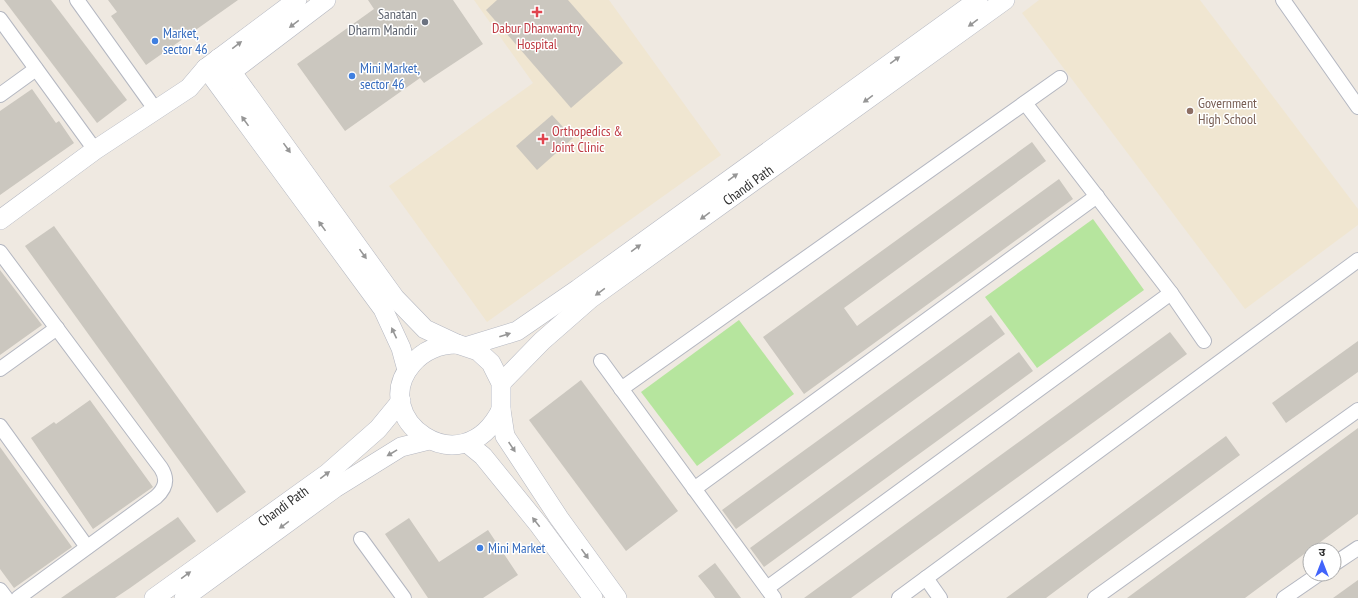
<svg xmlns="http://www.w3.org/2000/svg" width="1358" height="598" font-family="'PT Sans Narrow','Noto Sans Devanagari',sans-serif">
<rect width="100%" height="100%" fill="#efe9e1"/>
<g fill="#f0e6d1">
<polygon points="474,0 609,0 721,155 487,322 389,186 533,83"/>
<polygon points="1039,0 1200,0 1358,209 1358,225 1245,309 1022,13"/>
</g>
<g fill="#b6e59e">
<polygon points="1093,219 1144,290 1037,368 985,297"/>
<polygon points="739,320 794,394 697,466 641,392"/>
</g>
<g fill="#cbc7bf">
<polygon points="4,0 51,0 127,100 97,123"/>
<polygon points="108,0 238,0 146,65 111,16 117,12"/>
<polygon points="368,0 453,0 483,44 424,83 420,78 345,131 297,64 374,9"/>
<polygon points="497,0 568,0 623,63 571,108 486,10"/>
<polygon points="32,89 56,123 59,121 74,143 0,195 0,111"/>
<polygon points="552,115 573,138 537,170 516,146"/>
<polygon points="1032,142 1046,161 844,308 857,326 1059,179 1073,199 804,394 763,337"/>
<polygon points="54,226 246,492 217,513 25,246"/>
<polygon points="0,270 42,325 0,355"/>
<polygon points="991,315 1005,334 736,529 722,510"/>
<polygon points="1170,332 1187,354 1109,411 851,598 804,598"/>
<polygon points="1358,341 1358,372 1286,423 1272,403"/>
<polygon points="1019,352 1033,371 764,567 750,548"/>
<polygon points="581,380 678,511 626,551 529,420"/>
<polygon points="90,400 153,487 93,529 31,438 54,422 56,424"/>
<polygon points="1358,428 1358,514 1245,598 1127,598"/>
<polygon points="1226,436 1240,455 1093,563 1046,598 1006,598"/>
<polygon points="0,447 72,547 14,588 0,569"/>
<polygon points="178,517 196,541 130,588 115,598 61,598"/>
<polygon points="409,518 439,562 488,530 518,575 483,598 428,598 385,534"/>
<polygon points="715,563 730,583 741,598 715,598 710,591 698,576"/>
<polygon points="1358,580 1358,598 1333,598"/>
</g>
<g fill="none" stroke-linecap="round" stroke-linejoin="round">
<defs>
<g id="street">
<polyline points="77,0 155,109"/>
<polyline points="1283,0 1358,107"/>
<polyline points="0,19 95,150"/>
<polyline points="0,95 36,69"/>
<polyline points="1025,103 1171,293 1204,341"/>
<path d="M0,252L161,468C168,479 166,488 156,497L18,598"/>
<polyline points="601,361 774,598"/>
<polyline points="0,369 57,328"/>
<polyline points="621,389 1060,78"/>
<polyline points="0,426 87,547"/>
<polyline points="694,489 1097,196"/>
<polyline points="361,539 404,598"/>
<polyline points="1334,564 1358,548"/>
<polyline points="926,578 940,598"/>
<polyline points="767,588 1171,293"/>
<polyline points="0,590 6,598"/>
<polyline points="899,598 1358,260"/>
<polyline points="1095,598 1358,410"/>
<polyline points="1284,598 1319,574"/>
</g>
<g id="secondary">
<polyline points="219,58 231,71 395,298 425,329 457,344 478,351 491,363 501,383 501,410 505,436 559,518 617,598"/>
<polyline points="206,68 383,309 401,348 407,370"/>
<polyline points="222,79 326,0"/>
<polyline points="0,220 95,150 189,88 206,68 297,0"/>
<path d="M457,344C439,344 424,350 412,364C366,418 462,488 501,410"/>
<polyline points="468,346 517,331 578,289 978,0"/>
<polyline points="501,383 542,341 590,299 1005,0"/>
<polyline points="467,443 483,456 539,525 593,598"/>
<polyline points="154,598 328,473 378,429 401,401"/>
<polyline points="184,598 335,488 401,447 429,440"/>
</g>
</defs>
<use href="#street" stroke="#b4b7c1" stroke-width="16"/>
<use href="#secondary" stroke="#b4b7c1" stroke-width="20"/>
<use href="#street" stroke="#fff" stroke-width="14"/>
<use href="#secondary" stroke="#fff" stroke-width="19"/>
</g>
<defs><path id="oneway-solid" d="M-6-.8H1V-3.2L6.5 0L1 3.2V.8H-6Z"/></defs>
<g fill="#969696">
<use href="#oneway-solid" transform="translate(973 23) rotate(144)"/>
<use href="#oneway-solid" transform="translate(294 24) rotate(143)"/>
<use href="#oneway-solid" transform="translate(237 45) rotate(-37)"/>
<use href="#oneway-solid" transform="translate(895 60) rotate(-36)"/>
<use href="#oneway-solid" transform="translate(868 99) rotate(144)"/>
<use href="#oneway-solid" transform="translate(245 121) rotate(-126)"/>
<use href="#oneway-solid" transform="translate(287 148) rotate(54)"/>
<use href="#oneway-solid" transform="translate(733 177) rotate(-36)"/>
<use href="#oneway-solid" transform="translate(705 216) rotate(144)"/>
<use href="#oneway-solid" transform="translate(322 226) rotate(-126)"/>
<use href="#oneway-solid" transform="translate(636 248) rotate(-36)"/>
<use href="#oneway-solid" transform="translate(363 254) rotate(54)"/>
<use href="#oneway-solid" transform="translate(600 292) rotate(144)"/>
<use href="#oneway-solid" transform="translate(394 333) rotate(-115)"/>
<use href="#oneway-solid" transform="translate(505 335) rotate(-18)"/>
<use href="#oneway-solid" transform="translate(512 447) rotate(56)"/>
<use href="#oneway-solid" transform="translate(392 453) rotate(149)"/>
<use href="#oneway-solid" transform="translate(325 475) rotate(-37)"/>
<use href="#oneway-solid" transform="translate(536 522) rotate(-128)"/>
<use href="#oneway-solid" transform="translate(284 525) rotate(144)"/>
<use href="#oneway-solid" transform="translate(585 554) rotate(54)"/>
<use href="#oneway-solid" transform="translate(186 575) rotate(-36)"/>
</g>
<g fill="#e0444e" stroke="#fff" stroke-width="1.5">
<path d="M535 6h4v4h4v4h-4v4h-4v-4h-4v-4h4z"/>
<path d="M541 133h4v4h4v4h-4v4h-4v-4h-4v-4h4z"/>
</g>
<circle fill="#6b7280" stroke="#fff" stroke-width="1.5" cx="425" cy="22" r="4"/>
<g fill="#3f7fe0" stroke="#fff" stroke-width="1.5">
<circle cx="155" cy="41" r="4"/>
<circle cx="352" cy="76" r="4"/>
<circle cx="480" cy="548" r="4"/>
</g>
<circle fill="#8d6e63" stroke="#fff" stroke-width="1.5" cx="1190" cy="111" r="4"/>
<g text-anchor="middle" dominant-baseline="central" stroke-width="3" stroke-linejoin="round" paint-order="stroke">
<g font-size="14" fill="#5b616d" stroke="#fff" text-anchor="end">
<text x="417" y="14">Sanatan<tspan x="417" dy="16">Dharm Mandir</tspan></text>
</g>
<g font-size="14" fill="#be3a42" stroke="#fff">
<text x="537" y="28">Dabur Dhanwantry<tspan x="537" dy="16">Hospital</tspan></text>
<text x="552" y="131" text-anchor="start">Orthopedics &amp;<tspan x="552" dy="16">Joint Clinic</tspan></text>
</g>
<g font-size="14" fill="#366cbe" stroke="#fff" text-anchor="start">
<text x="163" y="33">Market,<tspan x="163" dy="16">sector 46</tspan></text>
<text x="360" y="68">Mini Market,<tspan x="360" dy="16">sector 46</tspan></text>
<text x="488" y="548">Mini Market</text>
</g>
<g font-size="14" fill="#785e54" stroke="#fff" text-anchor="start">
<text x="1198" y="103">Government<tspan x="1198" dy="16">High School</tspan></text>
</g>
<g font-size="14" fill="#2e2e2e" stroke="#fff">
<text transform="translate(748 185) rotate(-36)">Chandi Path</text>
<text transform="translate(283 506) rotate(-36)">Chandi Path</text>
</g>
</g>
<g transform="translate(1322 562)"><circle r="19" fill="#ffffff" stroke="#ababab"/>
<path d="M0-3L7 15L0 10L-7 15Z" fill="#4264fb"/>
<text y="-6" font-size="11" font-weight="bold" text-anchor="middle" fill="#2e2e2e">उ</text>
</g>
</svg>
